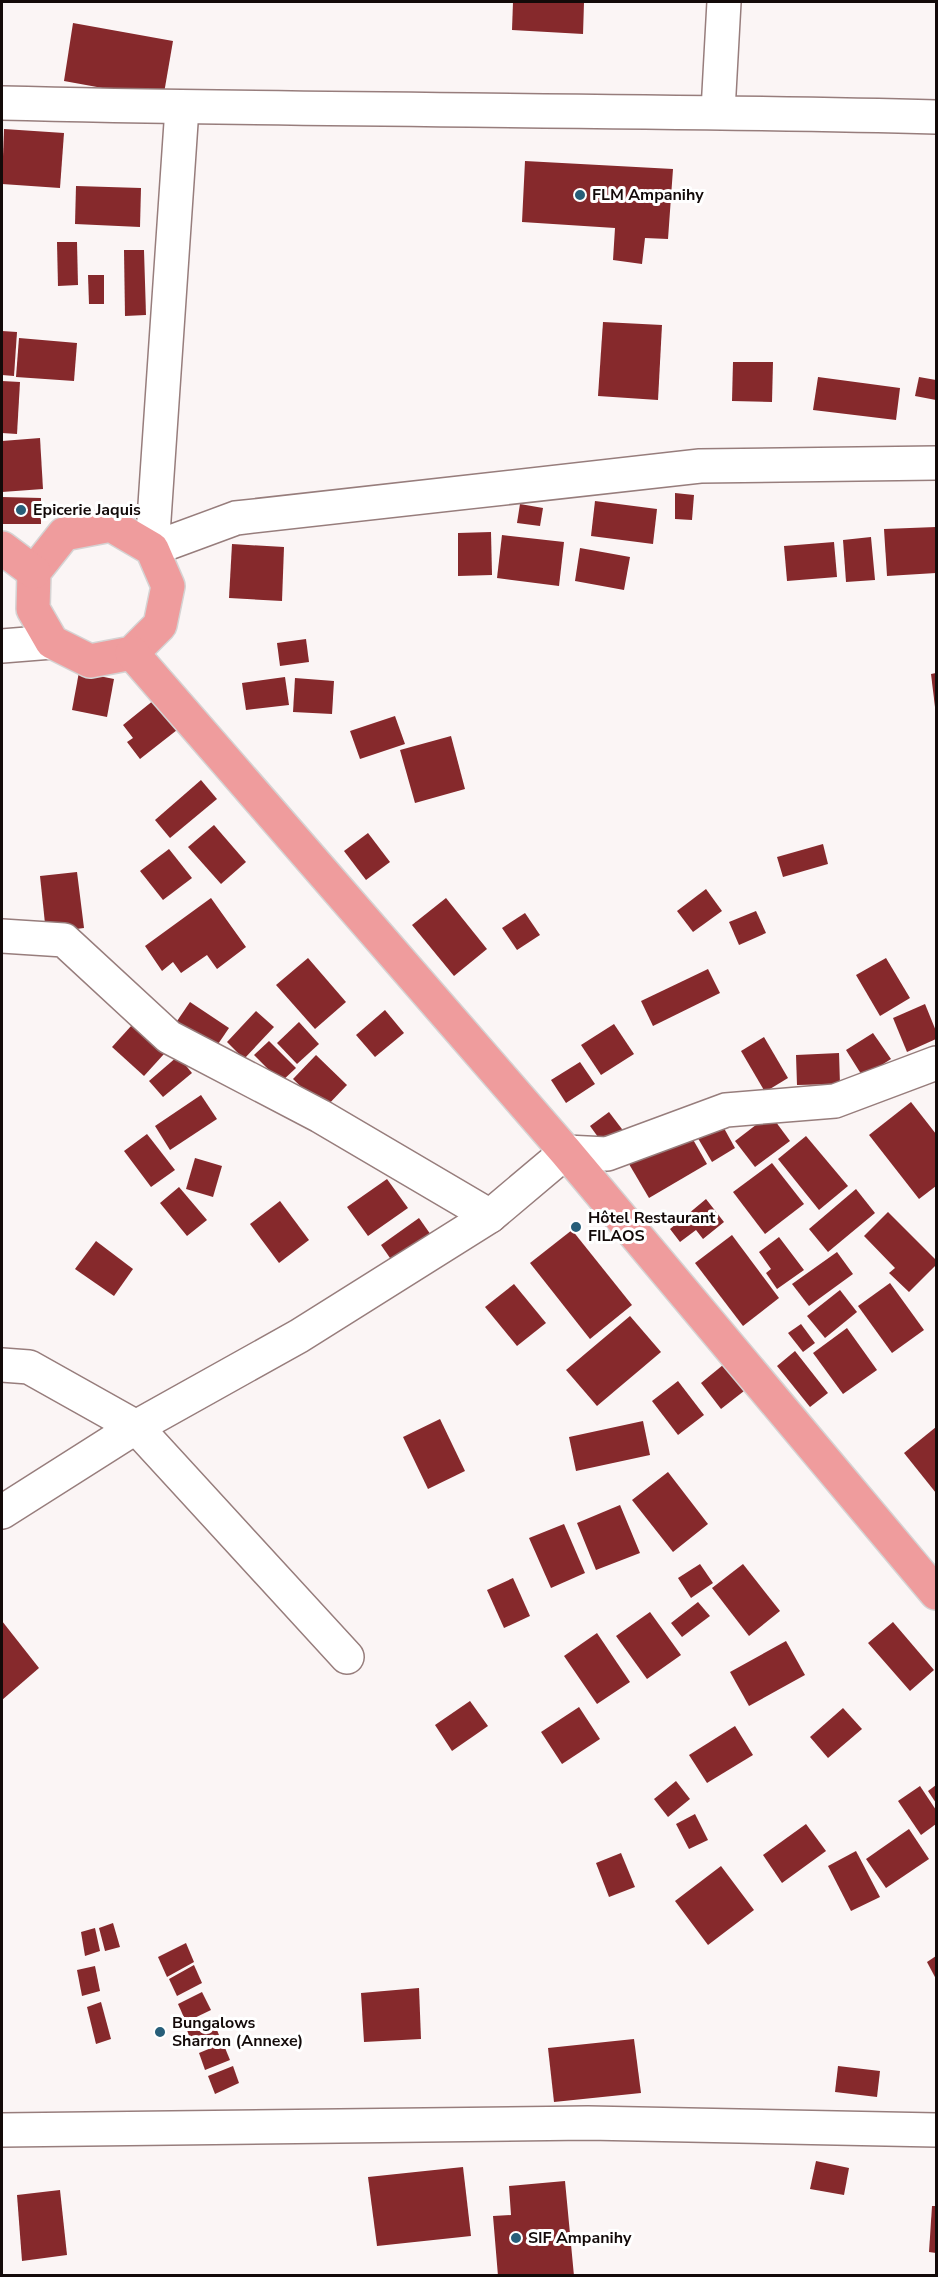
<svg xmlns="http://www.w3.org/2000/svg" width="938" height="2277" font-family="'Nunito Sans',sans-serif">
<rect width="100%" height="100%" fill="#fbf5f5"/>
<g fill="#86292c">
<polygon points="513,2 584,2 583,34 512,30"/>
<polygon points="73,23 173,41 163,99 64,81"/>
<polygon points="4,129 64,133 60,188 2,184"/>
<polygon points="525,161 673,169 668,239 645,238 642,264 613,260 615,228 522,222"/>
<polygon points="76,186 141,188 140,227 75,224"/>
<polygon points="57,242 77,242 78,285 58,286"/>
<polygon points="124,250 144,250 146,315 125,316"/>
<polygon points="88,275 104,275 104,304 89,304"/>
<polygon points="603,322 662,325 658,400 598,396"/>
<polygon points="2,331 17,332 14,376 2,375"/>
<polygon points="19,338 77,343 74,381 16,377"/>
<polygon points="733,362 773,362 772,402 732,401"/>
<polygon points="818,377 900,388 896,420 813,410"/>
<polygon points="919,377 936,380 936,400 915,396"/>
<polygon points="2,381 20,382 17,434 2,433"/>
<polygon points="40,438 43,489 2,492 2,441"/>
<polygon points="675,493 694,495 692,520 675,519"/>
<polygon points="2,497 41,498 41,524 2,524"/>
<polygon points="595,501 657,509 653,544 591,536"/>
<polygon points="520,504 543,508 540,526 517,523"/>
<polygon points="936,527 936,573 887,576 884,529"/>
<polygon points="491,532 492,575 458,576 458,533"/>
<polygon points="502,535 564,542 559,586 497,578"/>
<polygon points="871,537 875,580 846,582 843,540"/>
<polygon points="834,542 837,577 787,581 784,546"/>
<polygon points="232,544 284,547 282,601 229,598"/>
<polygon points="580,548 630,557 624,590 575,581"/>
<polygon points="306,639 309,662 280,666 277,643"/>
<polygon points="79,672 114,679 107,717 72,710"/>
<polygon points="936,673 936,707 935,707 931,674"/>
<polygon points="285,677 289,705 246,710 242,683"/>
<polygon points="295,678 334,681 332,714 293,712"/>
<polygon points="154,700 177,730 140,759 127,742 133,738 123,725"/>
<polygon points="395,716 405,744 360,759 350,731"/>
<polygon points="451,736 465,789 415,803 400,750"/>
<polygon points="201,780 217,799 170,838 155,820"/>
<polygon points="214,825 246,862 221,884 188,847"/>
<polygon points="368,833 390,862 366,880 344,851"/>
<polygon points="823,844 828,864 783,877 777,857"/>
<polygon points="169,849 192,878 163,900 140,871"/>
<polygon points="77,872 84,928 46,933 40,876"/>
<polygon points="706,889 722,911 693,932 677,911"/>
<polygon points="211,898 246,947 217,969 207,955 181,973 173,962 162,971 145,946"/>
<polygon points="446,898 487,949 454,976 412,925"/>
<polygon points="756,911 766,933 739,945 729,922"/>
<polygon points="525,913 540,935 517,950 502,928"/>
<polygon points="308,958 346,1002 315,1029 276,985"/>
<polygon points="886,958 910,998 880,1016 856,975"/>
<polygon points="708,969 720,993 653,1026 641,1001"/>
<polygon points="190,1002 229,1028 214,1050 175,1024"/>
<polygon points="925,1004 936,1031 936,1039 907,1052 893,1018"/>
<polygon points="385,1010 404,1033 375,1057 356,1035"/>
<polygon points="256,1011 274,1027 244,1059 227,1042"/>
<polygon points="299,1022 319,1044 297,1064 277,1043"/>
<polygon points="614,1024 634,1054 601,1075 581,1045"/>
<polygon points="132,1025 164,1054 144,1076 112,1047"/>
<polygon points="873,1033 891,1059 863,1077 846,1050"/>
<polygon points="764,1037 788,1078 765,1092 741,1051"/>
<polygon points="269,1041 296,1068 281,1082 254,1055"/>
<polygon points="839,1053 840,1084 797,1085 796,1055"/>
<polygon points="316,1055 347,1085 324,1109 293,1079"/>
<polygon points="178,1056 192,1073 163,1097 149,1081"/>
<polygon points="580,1062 595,1084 566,1103 551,1080"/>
<polygon points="201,1095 217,1119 170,1150 155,1126"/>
<polygon points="911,1102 936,1134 936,1186 919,1199 869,1135"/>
<polygon points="609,1112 625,1133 606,1148 590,1126"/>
<polygon points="770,1114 790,1141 755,1167 735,1141"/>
<polygon points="720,1121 735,1148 712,1162 696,1135"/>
<polygon points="687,1129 707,1164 649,1198 629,1164"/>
<polygon points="147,1134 175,1170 151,1187 124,1151"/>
<polygon points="806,1136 848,1186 819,1210 778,1159"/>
<polygon points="195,1158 222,1166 213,1197 186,1189"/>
<polygon points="772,1163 804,1204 765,1234 733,1192"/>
<polygon points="387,1179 408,1208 368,1236 347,1207"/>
<polygon points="179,1187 207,1220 187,1236 160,1203"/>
<polygon points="856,1189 875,1213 828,1252 809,1229"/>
<polygon points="706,1199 724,1222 703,1239 696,1230 680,1242 670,1229"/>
<polygon points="280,1201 309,1240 279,1263 250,1224"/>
<polygon points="888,1212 936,1260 936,1265 909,1292 889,1273 895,1268 864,1236"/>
<polygon points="419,1218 438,1245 399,1271 381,1245"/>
<polygon points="572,1230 632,1305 590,1339 530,1263"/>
<polygon points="732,1235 779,1298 743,1326 695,1263"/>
<polygon points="779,1237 804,1270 777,1289 766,1273 771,1269 759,1252"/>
<polygon points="96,1241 133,1269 114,1296 75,1269"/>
<polygon points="837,1252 853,1274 809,1306 792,1284"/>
<polygon points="890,1283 924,1330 892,1353 858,1306"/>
<polygon points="514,1284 546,1323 517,1346 485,1307"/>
<polygon points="840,1290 857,1312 825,1338 807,1316"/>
<polygon points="630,1316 661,1352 597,1406 566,1370"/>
<polygon points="801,1324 815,1343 803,1352 788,1333"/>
<polygon points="847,1328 877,1370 843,1394 813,1353"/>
<polygon points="795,1351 828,1393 810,1407 777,1366"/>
<polygon points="723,1365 744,1391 721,1409 701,1383"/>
<polygon points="678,1381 704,1415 678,1435 652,1401"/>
<polygon points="440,1419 465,1471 428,1489 403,1437"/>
<polygon points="643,1421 650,1455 576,1471 569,1437"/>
<polygon points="936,1427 936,1493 904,1453"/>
<polygon points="668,1472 708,1524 673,1552 632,1500"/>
<polygon points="620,1505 640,1553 596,1570 577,1523"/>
<polygon points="564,1524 585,1573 551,1588 529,1538"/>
<polygon points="700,1564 713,1583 691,1598 678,1578"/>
<polygon points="743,1564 780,1611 749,1636 712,1588"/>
<polygon points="513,1578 530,1616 504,1628 487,1590"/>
<polygon points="698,1602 710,1616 682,1637 671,1623"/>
<polygon points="650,1612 681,1655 647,1679 616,1636"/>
<polygon points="2,1621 39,1668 2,1700"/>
<polygon points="893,1622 934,1670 910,1691 868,1643"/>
<polygon points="597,1633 630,1682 597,1704 564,1656"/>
<polygon points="786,1641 805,1675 749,1706 730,1672"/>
<polygon points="470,1701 488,1726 452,1751 435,1725"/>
<polygon points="579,1707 600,1739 562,1764 541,1732"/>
<polygon points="843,1708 862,1729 828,1758 810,1737"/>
<polygon points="735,1726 753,1755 707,1783 689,1755"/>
<polygon points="676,1781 690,1799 668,1817 654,1799"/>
<polygon points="936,1785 936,1803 928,1791"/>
<polygon points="920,1786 936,1810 936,1824 921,1835 898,1801"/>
<polygon points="695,1814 708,1840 689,1849 676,1824"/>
<polygon points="806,1824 826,1851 782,1883 763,1855"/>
<polygon points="909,1829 929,1859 886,1888 866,1859"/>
<polygon points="856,1851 880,1897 851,1911 828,1866"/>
<polygon points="621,1853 635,1887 609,1897 596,1863"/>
<polygon points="721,1866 754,1910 708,1945 675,1901"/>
<polygon points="113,1923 120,1947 105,1951 99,1928"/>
<polygon points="95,1928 100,1951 85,1956 81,1932"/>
<polygon points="186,1943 194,1962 167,1977 158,1957"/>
<polygon points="936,1956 936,1979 927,1962"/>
<polygon points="194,1965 202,1983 177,1996 169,1979"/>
<polygon points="95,1966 100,1991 82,1996 77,1970"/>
<polygon points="419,1988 421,2039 364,2042 361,1993"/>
<polygon points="202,1992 211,2010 186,2022 178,2004"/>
<polygon points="101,2002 111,2039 96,2044 87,2007"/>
<polygon points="212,2018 219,2035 193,2047 187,2030"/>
<polygon points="634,2039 641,2093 554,2102 548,2048"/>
<polygon points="223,2043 230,2060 205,2070 199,2053"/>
<polygon points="233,2066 239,2083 215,2094 208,2076"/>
<polygon points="838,2066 880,2071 877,2097 835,2092"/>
<polygon points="816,2161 849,2168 844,2195 810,2189"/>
<polygon points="463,2167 471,2236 377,2246 368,2177"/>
<polygon points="565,2181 574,2276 498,2276 493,2216 511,2215 509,2186"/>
<polygon points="60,2190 67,2255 22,2261 17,2195"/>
<polygon points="932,2206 936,2206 936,2253 929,2252"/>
</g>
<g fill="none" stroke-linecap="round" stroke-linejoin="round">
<defs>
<g id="minor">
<path d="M2,103C313,111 625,109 936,117"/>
<polyline points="182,108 152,549 236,518 700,466 936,463"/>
<polyline points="718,111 724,2"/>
<polyline points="2,646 52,642"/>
<polyline points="2,936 64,940 169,1037 320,1116 490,1216"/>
<polyline points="2,1365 29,1367 136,1427 347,1657"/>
<polyline points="2,1512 136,1427 299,1336 490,1216 566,1152 607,1154 726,1110 835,1101 936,1063"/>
<polyline points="2,2130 588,2123 936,2130"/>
</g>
<g id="major">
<polygon points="111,525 152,549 168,586 160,625 132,653 90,661 52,642 33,609 34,572 64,534"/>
<polyline points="2,548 34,572"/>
<polyline points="132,653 566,1152 936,1593"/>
</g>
</defs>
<use href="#minor" stroke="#977d7c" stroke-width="36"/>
<use href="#major" stroke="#d5d3d3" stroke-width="36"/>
<use href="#minor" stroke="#fff" stroke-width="33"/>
<use href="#major" stroke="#ef9c9d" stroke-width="33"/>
</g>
<g fill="#275e79" stroke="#fff" stroke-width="2">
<circle cx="580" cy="195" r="6"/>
<circle cx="21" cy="510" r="6"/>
<circle cx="576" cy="1227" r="6"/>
<circle cx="160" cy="2032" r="6"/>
<circle cx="516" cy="2238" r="6"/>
</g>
<g text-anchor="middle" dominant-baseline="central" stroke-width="6" stroke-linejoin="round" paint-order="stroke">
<g font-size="16" font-weight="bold" fill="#130a09" stroke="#fff" text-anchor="start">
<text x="592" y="195">FLM Ampanihy</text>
<text x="33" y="510">Epicerie Jaquis</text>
<text x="588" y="1218">Hôtel Restaurant<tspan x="588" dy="18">FILAOS</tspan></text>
<text x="172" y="2023">Bungalows<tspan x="172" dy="18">Sharron (Annexe)</tspan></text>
<text x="528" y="2238">SIF Ampanihy</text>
</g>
</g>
<rect width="938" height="2277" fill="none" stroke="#130a09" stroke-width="6"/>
</svg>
